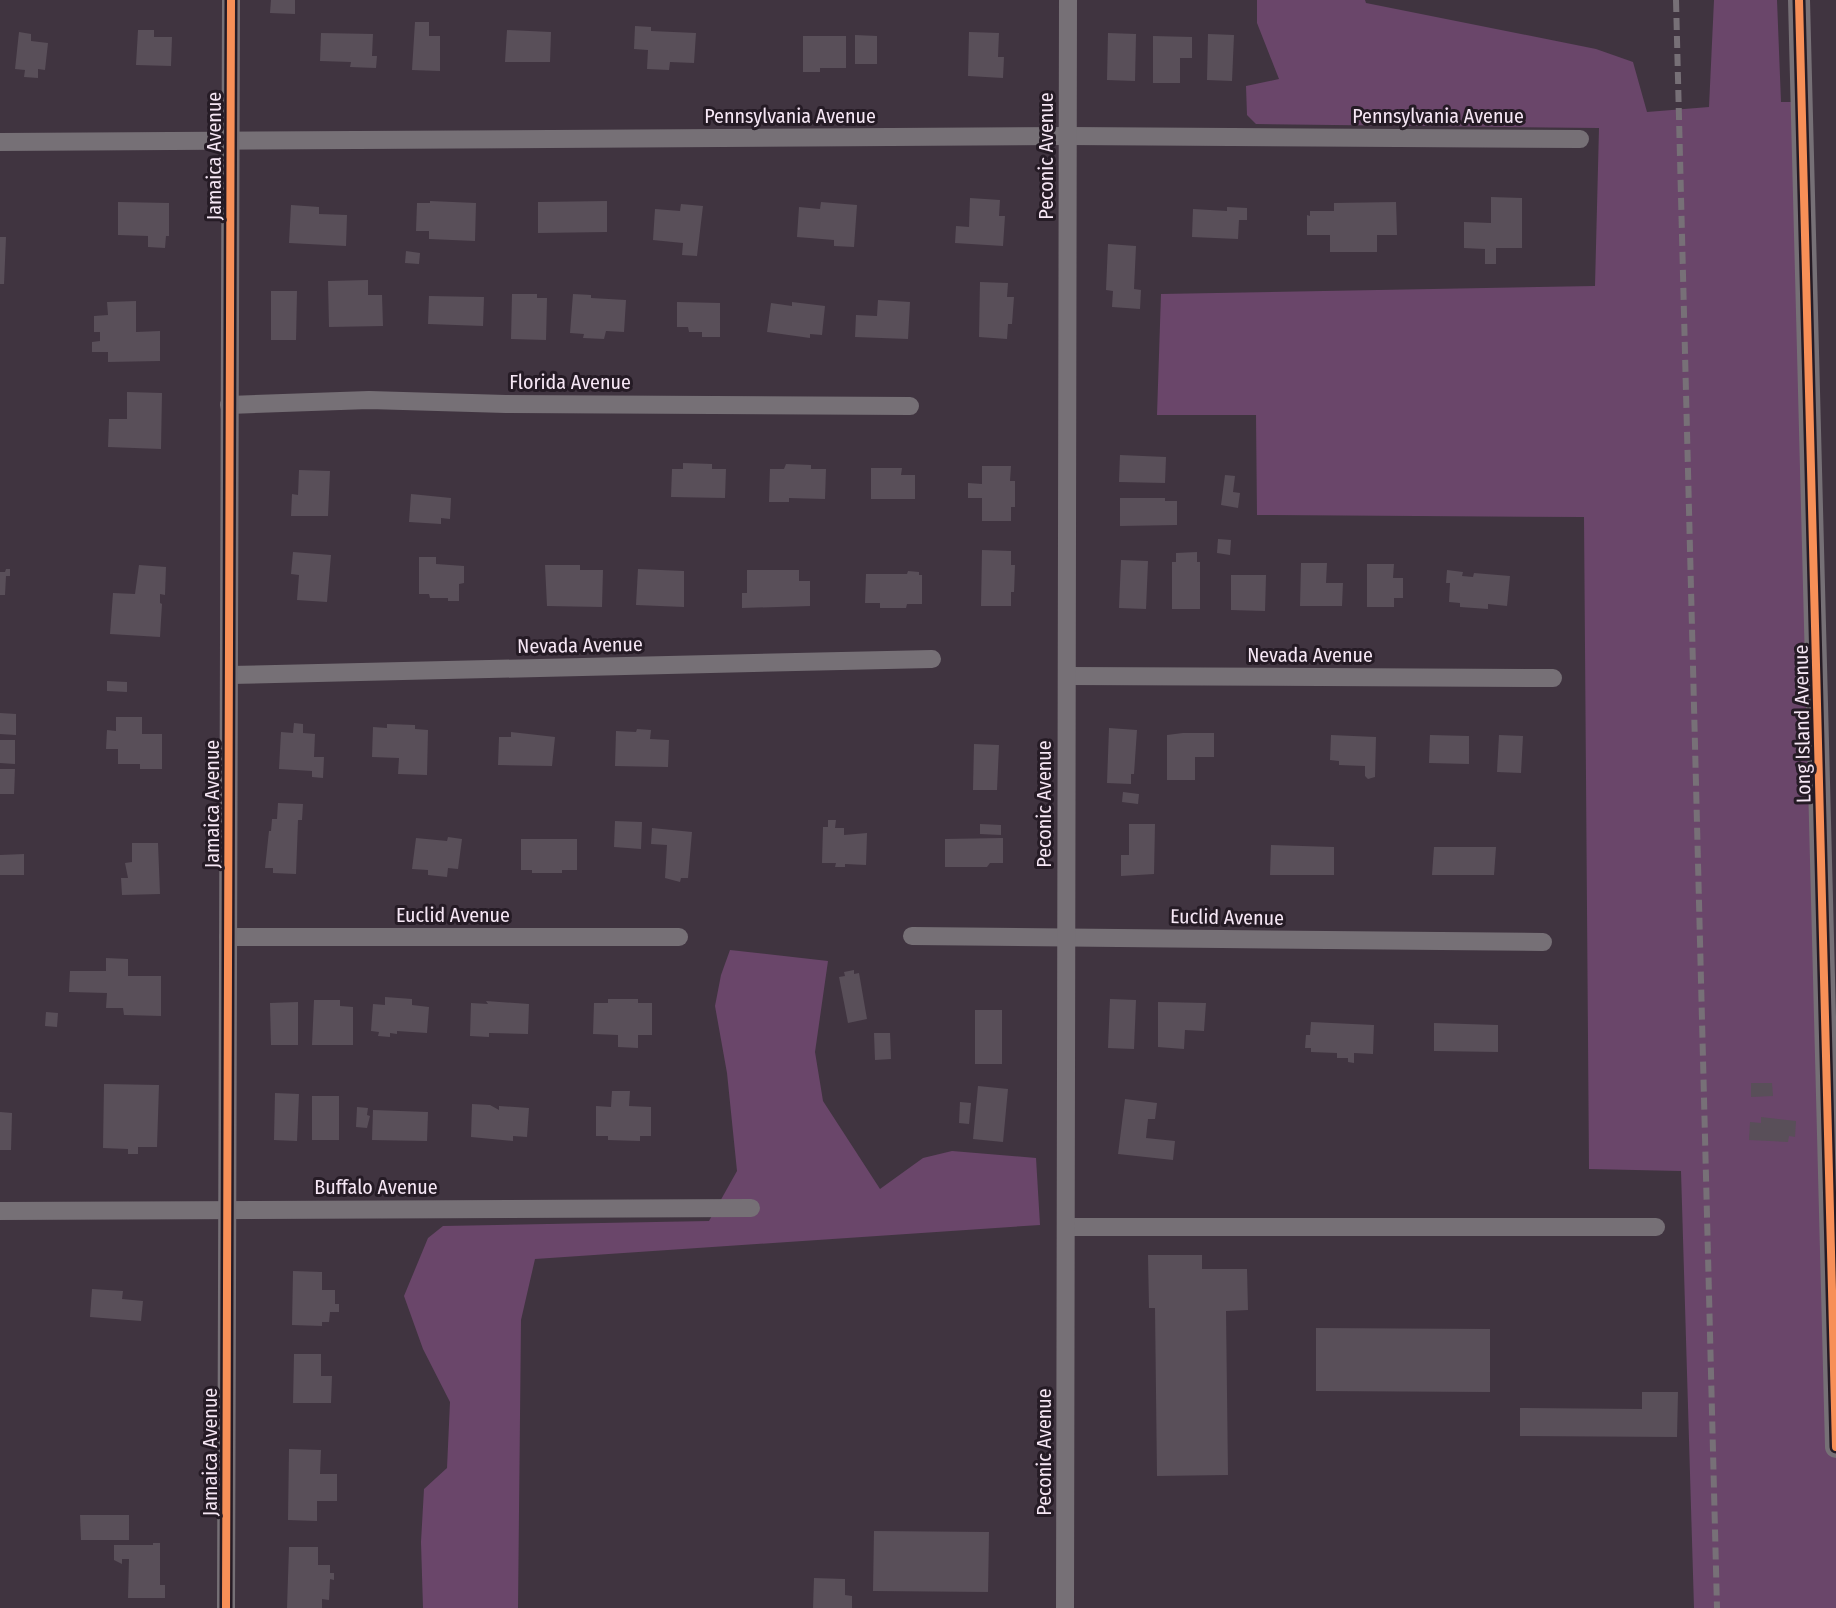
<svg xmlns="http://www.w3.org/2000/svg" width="1836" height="1608" font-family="'Fira Sans Condensed',sans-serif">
<rect width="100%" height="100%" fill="#403440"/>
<g fill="#6a466a">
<polygon points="1257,0 1365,0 1366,3 1596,49 1633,62 1647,112 1709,107 1714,0 1777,0 1781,102 1802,102 1836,1447 1836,1608 1694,1608 1681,1171 1589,1169 1584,517 1257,515 1256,415 1157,415 1161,294 1595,286 1599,128 1256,124 1247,115 1246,86 1279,79 1257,23"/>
<polygon points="730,950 828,961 815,1052 823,1101 880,1189 923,1158 952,1151 1036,1158 1040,1225 535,1259 521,1320 518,1608 423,1608 421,1542 424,1489 447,1468 450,1402 423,1349 404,1296 428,1238 443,1226 709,1221 737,1171 727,1073 715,1006 721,975"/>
</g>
<g fill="#594f59">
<polygon points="271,0 295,0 295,14 270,13"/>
<polygon points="415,22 429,22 429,36 440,36 440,71 412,70"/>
<polygon points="635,26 651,27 651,31 696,33 694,63 670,62 669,70 647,69 648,50 634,49"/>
<polygon points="138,30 154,30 154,37 172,37 171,66 136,65"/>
<polygon points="507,30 551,32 550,62 505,62"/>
<polygon points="19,32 31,34 31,41 48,43 45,70 38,69 38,78 24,77 25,70 15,69"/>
<polygon points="969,32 999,33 998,57 1004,57 1003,78 968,76"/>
<polygon points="321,33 373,34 372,56 377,56 376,68 350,67 351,62 320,61"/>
<polygon points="1108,33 1136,34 1135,81 1107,80"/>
<polygon points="1208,34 1234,35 1232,81 1207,80"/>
<polygon points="855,35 877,36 877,64 855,64"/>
<polygon points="803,36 846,36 846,68 820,68 820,72 803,72"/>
<polygon points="1153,36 1192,37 1192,58 1180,58 1180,83 1153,83"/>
<polygon points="1491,197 1522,198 1522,248 1496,248 1496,264 1485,264 1485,249 1464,248 1464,222 1491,223"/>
<polygon points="970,198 1000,200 999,216 1005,216 1003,246 955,243 956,226 969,227"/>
<polygon points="430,201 476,203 475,241 429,239 429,231 416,231 417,203 430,203"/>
<polygon points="607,201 607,232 538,233 538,202"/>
<polygon points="118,202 169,203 169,236 166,236 165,248 148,247 148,236 118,235"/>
<polygon points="821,202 857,205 854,247 834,246 834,240 797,237 799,207 820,209"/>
<polygon points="1396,202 1397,235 1377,235 1377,252 1330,252 1330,235 1307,235 1307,215 1310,216 1310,211 1334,211 1334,203"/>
<polygon points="681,204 703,206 697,256 682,255 683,243 653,240 655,209 680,211"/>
<polygon points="291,205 319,207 319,214 347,215 346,246 289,243"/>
<polygon points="1227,207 1247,208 1247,220 1239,220 1238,239 1192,237 1193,209 1227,211"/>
<polygon points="0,237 6,237 4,284 0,284"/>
<polygon points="1108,244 1136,246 1134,289 1141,290 1140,309 1112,307 1113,291 1106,290"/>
<polygon points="406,251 420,253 419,264 405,263"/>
<polygon points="368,280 368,295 382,295 383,326 329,327 328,281"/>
<polygon points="980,282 1008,283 1007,297 1014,297 1012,324 1008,324 1007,339 979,337"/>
<polygon points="271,291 297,291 296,340 271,340"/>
<polygon points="512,294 537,294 537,298 547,298 546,340 511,339"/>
<polygon points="573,294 591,295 591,298 626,300 624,332 606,331 604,339 583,338 584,334 570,333"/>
<polygon points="429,296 484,297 483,326 428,324"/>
<polygon points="878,300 910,302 908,339 855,337 856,315 877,316"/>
<polygon points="136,301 136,332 160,331 160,361 108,362 108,352 92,352 92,342 100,341 100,332 94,332 94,316 108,315 107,302"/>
<polygon points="677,302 720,303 720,337 702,337 702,332 689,332 688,327 677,327"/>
<polygon points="792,302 825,306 822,335 810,334 810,338 767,332 771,303 792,306"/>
<polygon points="127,392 162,393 161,449 108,447 109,419 127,419"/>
<polygon points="1120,455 1166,457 1165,483 1119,482"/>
<polygon points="683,463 712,464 712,469 726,469 725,498 671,497 672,469 683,469"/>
<polygon points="786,464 811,465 811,469 826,469 825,499 789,498 789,502 769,502 770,469 784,469"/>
<polygon points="982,466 1011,466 1010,481 1015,481 1015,507 1011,507 1011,521 982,521 982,498 968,498 968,483 982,484"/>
<polygon points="871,468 902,468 901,475 915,475 915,499 871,499"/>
<polygon points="299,470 330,471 328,516 291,516 292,494 298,495"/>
<polygon points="1225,475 1235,476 1233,492 1240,493 1238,508 1221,505"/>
<polygon points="411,494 451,498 450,519 441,518 441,524 409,522"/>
<polygon points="1120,498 1165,498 1165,501 1177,501 1177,525 1120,526"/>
<polygon points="1218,539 1231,540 1230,555 1217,553"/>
<polygon points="982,550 1011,551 1011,565 1015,565 1014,592 1011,592 1011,606 981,606"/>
<polygon points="293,552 331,555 327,602 297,600 299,575 291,574"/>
<polygon points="1197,552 1197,562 1200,562 1200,609 1172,609 1172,562 1176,562 1176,553"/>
<polygon points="419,557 436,557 436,564 464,566 464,583 459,584 459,601 448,601 448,598 430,598 429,594 419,594"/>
<polygon points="1121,560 1148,561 1146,609 1119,608"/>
<polygon points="1301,563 1327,563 1326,583 1343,583 1342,606 1300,606"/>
<polygon points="1367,564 1394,564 1393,578 1403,578 1403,598 1394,598 1394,607 1367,607"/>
<polygon points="139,565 166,567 165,595 160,594 160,603 162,604 160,637 110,634 113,593 135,594"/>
<polygon points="545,565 580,565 580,570 603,570 602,607 547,606"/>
<polygon points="6,569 10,569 10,576 6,576 5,595 0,595 0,572 5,572"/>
<polygon points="638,569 684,571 684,607 636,605"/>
<polygon points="747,570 799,570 799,581 810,581 810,606 742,608 742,593 747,593"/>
<polygon points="1447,570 1463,572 1462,576 1473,577 1474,573 1510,576 1507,606 1488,604 1488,609 1460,607 1460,603 1449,602 1450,583 1446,583"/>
<polygon points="908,571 919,572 919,575 922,575 922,604 907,604 906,608 880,608 880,603 865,603 866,574 907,574"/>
<polygon points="1231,575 1266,575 1265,611 1231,610"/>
<polygon points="107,681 127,682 127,692 107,691"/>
<polygon points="0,713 16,714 16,735 0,734"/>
<polygon points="116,717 142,717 142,734 162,734 162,769 140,769 140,764 118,764 118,749 106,749 107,730 116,731"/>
<polygon points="294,723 303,724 303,733 315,734 314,757 324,757 323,778 312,777 312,771 279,769 281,732 293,733"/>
<polygon points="387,724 415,725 415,729 428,730 427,775 398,774 399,758 372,757 373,727 387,728"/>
<polygon points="1109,728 1137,730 1134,774 1131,774 1131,784 1107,783"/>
<polygon points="637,729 651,730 650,739 669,740 668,767 615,766 616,731 636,732"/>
<polygon points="511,732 555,737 552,766 498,765 499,737 511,737"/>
<polygon points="1183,733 1214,733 1214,757 1195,757 1195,780 1167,780 1167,735"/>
<polygon points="1331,735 1376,737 1375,777 1368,779 1365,776 1365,766 1339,765 1339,761 1330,760"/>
<polygon points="1430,735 1469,736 1469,764 1429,763"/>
<polygon points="1499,735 1523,736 1521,773 1497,772"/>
<polygon points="0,740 15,740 15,764 0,763"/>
<polygon points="974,744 999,745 997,790 973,790"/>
<polygon points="0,769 15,769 14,794 0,794"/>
<polygon points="1123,792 1139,794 1138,804 1122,802"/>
<polygon points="278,803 303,804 302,820 298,820 296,874 273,873 273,868 265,868 269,831 271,831 272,819 277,819"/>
<polygon points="828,820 836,820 835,828 844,828 844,835 867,833 866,865 845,864 845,867 835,867 836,863 822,863 823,827 828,827"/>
<polygon points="615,821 642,822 641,849 614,847"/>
<polygon points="980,824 1001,825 1001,835 980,834"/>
<polygon points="1129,824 1155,824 1154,874 1121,876 1121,855 1129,855"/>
<polygon points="652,828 692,832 688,878 681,878 680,882 665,878 667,845 651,844"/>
<polygon points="448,837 462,839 458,869 448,868 447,877 428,875 428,870 412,869 416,838 447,841"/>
<polygon points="1003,838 1003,863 990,863 987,867 945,867 945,839"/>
<polygon points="521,839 577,839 577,870 562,870 562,873 532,873 532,870 521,870"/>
<polygon points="132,843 158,843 160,894 122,895 121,878 128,878 125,863 132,862"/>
<polygon points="1271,845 1334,847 1334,875 1270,875"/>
<polygon points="1434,847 1496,847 1494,875 1432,875"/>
<polygon points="24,854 24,875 0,875 0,855"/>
<polygon points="106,958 128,959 128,976 161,976 161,1016 124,1015 123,1008 106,1008 107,993 69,992 70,971 106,971"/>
<polygon points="854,970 854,974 859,973 867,1019 848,1023 839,977 845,976 844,972"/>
<polygon points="385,997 412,999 412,1005 429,1007 427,1033 397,1031 397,1034 390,1033 390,1037 378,1036 379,1032 371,1031 373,1004 385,1005"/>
<polygon points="608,999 638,999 638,1003 652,1003 652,1035 638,1035 638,1048 618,1047 618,1035 593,1034 594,1003 608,1003"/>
<polygon points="1110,999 1136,1000 1134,1049 1108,1048"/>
<polygon points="314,1000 340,1000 340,1006 353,1007 353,1045 312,1045"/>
<polygon points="486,1001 529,1004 528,1034 489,1033 489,1037 470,1036 471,1003 488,1004"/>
<polygon points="298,1002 298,1045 271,1045 270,1003"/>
<polygon points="1158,1002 1206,1003 1204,1031 1185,1030 1184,1049 1158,1047"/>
<rect x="975" y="1010" width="27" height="54"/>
<polygon points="46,1012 58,1013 57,1027 45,1026"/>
<polygon points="1311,1022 1374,1025 1373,1054 1354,1053 1354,1063 1348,1062 1348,1058 1337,1058 1337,1053 1311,1052 1311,1048 1305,1048 1306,1035 1310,1035"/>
<polygon points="1434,1023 1498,1025 1498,1052 1434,1051"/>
<polygon points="874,1033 890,1033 891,1059 875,1060"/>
<polygon points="1751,1083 1772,1083 1773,1096 1751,1097"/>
<polygon points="104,1084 159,1085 157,1147 138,1147 138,1154 128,1154 128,1149 103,1148"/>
<polygon points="978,1086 1008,1089 1003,1142 973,1139"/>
<polygon points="612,1091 630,1091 629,1106 651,1107 651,1136 640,1136 640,1141 608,1140 608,1136 596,1136 596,1106 611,1107"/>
<polygon points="275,1093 299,1094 297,1141 274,1140"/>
<rect x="312" y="1096" width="27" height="44"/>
<polygon points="1125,1099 1157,1103 1155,1119 1148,1119 1146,1138 1175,1141 1173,1160 1118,1154"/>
<polygon points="960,1102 971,1103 969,1124 959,1123"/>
<polygon points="472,1104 490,1105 499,1110 499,1106 529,1108 527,1137 513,1136 513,1141 471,1137"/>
<polygon points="357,1107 368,1108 367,1115 370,1116 367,1128 356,1127"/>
<polygon points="373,1110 428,1112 427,1141 372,1140"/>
<polygon points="0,1112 12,1113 11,1150 0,1150"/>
<polygon points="1761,1117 1796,1121 1795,1137 1789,1136 1788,1142 1749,1140 1750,1122 1761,1123"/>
<polygon points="1148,1255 1202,1255 1202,1269 1247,1269 1248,1310 1226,1311 1228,1475 1157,1476 1155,1308 1149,1308"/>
<polygon points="293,1271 322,1272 322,1290 335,1290 335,1304 339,1304 339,1312 330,1312 329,1322 322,1322 322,1326 292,1325"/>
<polygon points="92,1289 123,1291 122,1299 143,1301 141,1321 90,1317"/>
<polygon points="1316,1328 1490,1329 1490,1392 1316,1391"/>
<polygon points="294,1354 321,1354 321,1376 332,1376 331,1403 293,1403"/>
<polygon points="1642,1392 1678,1392 1677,1437 1520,1436 1520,1408 1642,1409"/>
<polygon points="289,1449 321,1450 320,1474 337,1474 337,1501 317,1501 317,1521 288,1520"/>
<polygon points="80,1515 129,1515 129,1540 81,1540"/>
<polygon points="874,1531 989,1532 988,1592 873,1591"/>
<polygon points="153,1543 160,1543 160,1585 165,1585 165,1598 128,1598 129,1559 122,1559 122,1564 114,1560 114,1545 153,1545"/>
<polygon points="289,1547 318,1547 318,1565 330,1565 330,1573 334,1573 334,1580 330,1579 329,1600 322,1599 322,1608 287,1608"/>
<polygon points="814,1578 845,1579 845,1595 852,1596 852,1608 813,1608"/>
</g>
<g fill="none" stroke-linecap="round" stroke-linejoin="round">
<g stroke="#767076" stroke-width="18">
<polyline points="0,142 1068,136 1580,139"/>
<polyline points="229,405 369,400 506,404 910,406"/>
<polyline points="229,675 932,659"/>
<polyline points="1067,676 1553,678"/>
<polyline points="912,936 1543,942"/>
<polyline points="228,937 679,937"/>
<polyline points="0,1211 751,1208"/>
<polyline points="1066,1227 1656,1227"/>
<polyline points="226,1608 231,0"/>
<polyline points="1065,1608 1068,0"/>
</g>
<polyline stroke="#767076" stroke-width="22" points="1799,0 1836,1447"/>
<polyline stroke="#777077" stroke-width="6" stroke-dasharray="12 6" stroke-linecap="butt" points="1676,0 1717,1608"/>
<defs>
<g id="cycleway">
<polyline points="1799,0 1836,1447"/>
<polyline points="226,1608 231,0"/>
</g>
</defs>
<use href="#cycleway" stroke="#251b25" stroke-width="13"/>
<use href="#cycleway" stroke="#f78f57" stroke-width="8"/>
</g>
<g text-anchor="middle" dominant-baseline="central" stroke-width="6" stroke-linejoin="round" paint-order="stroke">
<g font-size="20" fill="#f6e7f5" stroke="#251b25">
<text x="790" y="116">Pennsylvania Avenue</text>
<text x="1438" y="116">Pennsylvania Avenue</text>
<text transform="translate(214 156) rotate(-90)">Jamaica Avenue</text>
<text transform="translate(1046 156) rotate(-90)">Peconic Avenue</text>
<text x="570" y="382">Florida Avenue</text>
<text transform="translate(580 645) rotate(-1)">Nevada Avenue</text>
<text x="1310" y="655">Nevada Avenue</text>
<text transform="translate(1802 724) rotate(-91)">Long Island Avenue</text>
<text transform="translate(212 804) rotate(-90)">Jamaica Avenue</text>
<text transform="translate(1044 804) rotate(-90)">Peconic Avenue</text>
<text x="453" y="915">Euclid Avenue</text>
<text transform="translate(1227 917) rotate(1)">Euclid Avenue</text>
<text x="376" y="1187">Buffalo Avenue</text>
<text transform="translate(210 1452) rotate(-90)">Jamaica Avenue</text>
<text transform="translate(1044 1452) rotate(-90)">Peconic Avenue</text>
</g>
</g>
</svg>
